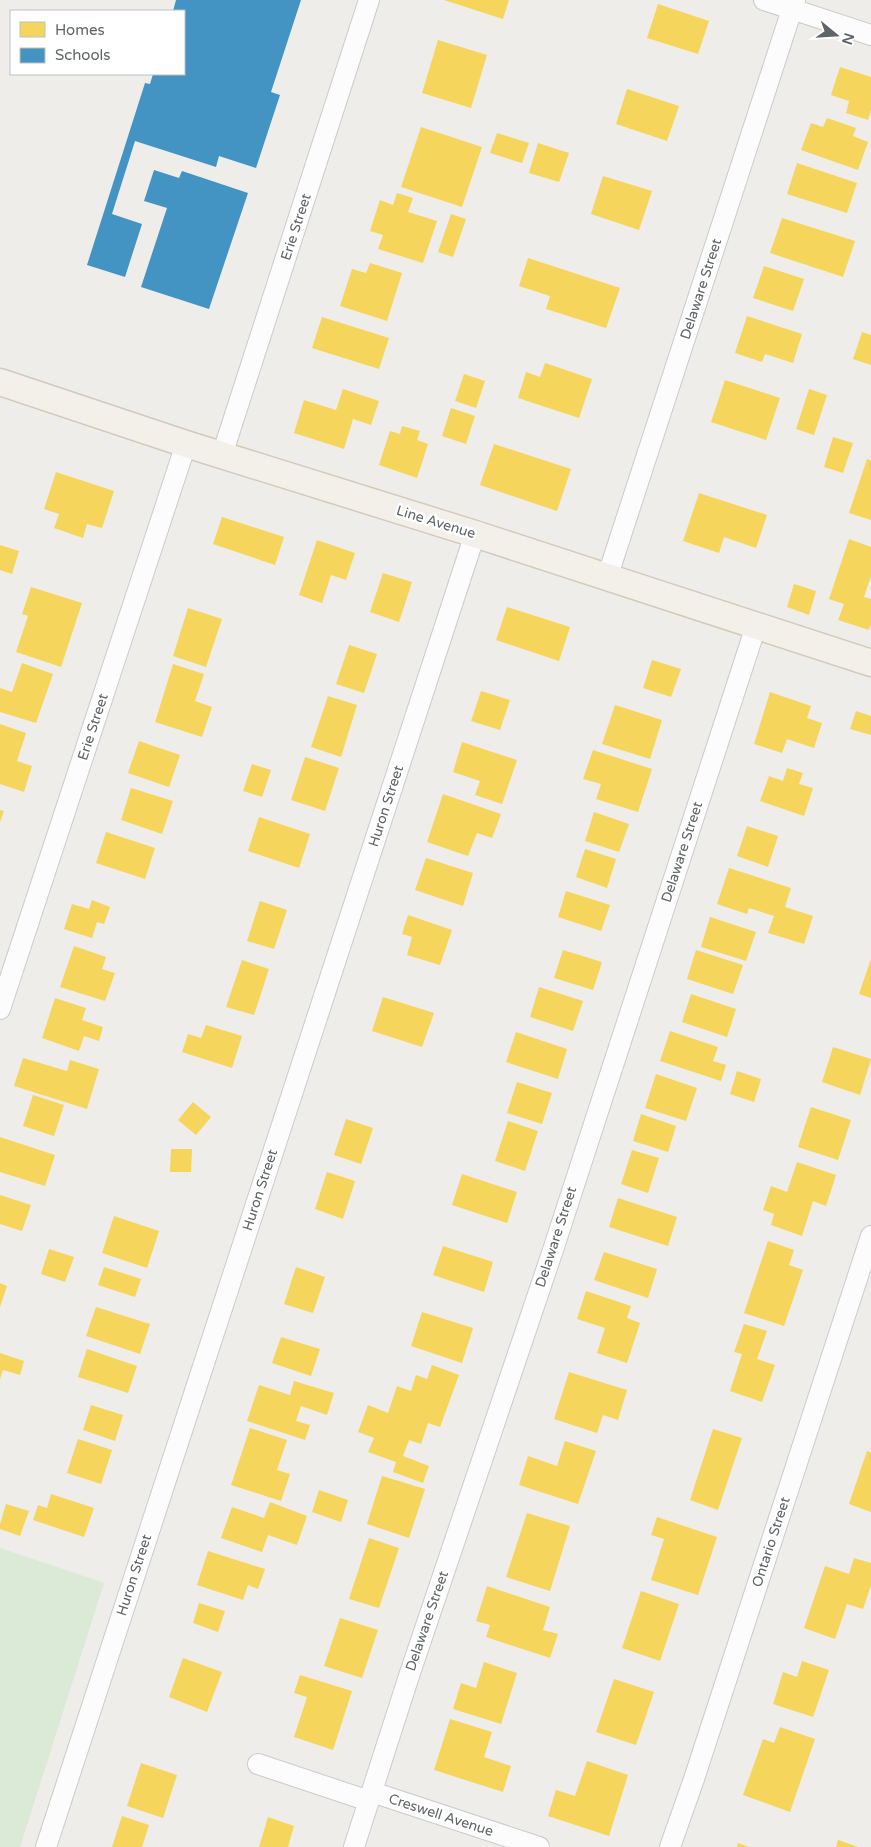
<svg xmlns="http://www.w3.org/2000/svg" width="871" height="1847" font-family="'Varela Round',sans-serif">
<rect width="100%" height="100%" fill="#eeedea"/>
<polygon fill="#dbe9d7" points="0,1548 104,1583 20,1847 0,1847"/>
<g fill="#f6d55c">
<polygon points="444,0 509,0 503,19"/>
<polygon points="658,4 709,21 698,54 647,38"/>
<polygon points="438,40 487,55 471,108 422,93"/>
<polygon points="840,67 871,77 871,110 868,120 846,113 849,101 831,95"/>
<polygon points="627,89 679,106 667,141 616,124"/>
<polygon points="827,118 856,128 853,136 868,142 858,170 801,150 811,123 823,127"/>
<polygon points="421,127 482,147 462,207 401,187"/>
<polygon points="497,133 529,143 522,163 490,153"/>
<polygon points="538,143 569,153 559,182 529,173"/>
<polygon points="797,163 857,183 847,213 787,194"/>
<polygon points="603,176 652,191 639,230 591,214"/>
<polygon points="397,193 413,198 408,212 437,221 423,263 378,249 383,235 370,231 380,200 393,205"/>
<polygon points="451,214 466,219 453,257 438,252"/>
<polygon points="782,218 855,241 843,277 770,253"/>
<polygon points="528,258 620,288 606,328 546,309 550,296 519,286"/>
<polygon points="370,263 402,273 387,321 340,306 352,269 366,273"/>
<polygon points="764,266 804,279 793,311 753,298"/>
<polygon points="747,316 802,334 793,363 765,354 762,362 735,353"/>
<polygon points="322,317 389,338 379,369 312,348"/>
<polygon points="862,332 871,335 871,365 853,359"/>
<polygon points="545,363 592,379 579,418 518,398 526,372 540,377"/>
<polygon points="464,374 485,381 476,408 455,401"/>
<polygon points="725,380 780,398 766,440 711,422"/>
<polygon points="343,389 379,401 371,425 353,419 344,449 294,433 304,400 336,410"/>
<polygon points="809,389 827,395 814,435 796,429"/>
<polygon points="451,408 475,416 466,444 442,436"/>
<polygon points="402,426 420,431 417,440 428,444 417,478 379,465 390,431 400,434"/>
<polygon points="833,437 853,443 843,473 824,467"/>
<polygon points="494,444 571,469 557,511 480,485"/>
<polygon points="867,459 871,460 871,520 849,513"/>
<polygon points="56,472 114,491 102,528 87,524 83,538 54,528 59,514 44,509"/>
<polygon points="699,493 767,515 756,548 724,537 719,553 683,541"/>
<polygon points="222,517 284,537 275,565 213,544"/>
<polygon points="849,539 871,547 871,576 864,597 871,599 871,624 869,630 838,620 844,604 829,599"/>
<polygon points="317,540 355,553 346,580 331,575 322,603 299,595"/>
<polygon points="0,545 19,551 12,574 0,570"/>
<polygon points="383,573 412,582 399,622 370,612"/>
<polygon points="794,584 816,591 809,615 787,607"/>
<polygon points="31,587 82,603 61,667 16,652 28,616 22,614"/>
<polygon points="507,607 570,627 559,661 496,640"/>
<polygon points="188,608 222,619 206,667 173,656"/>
<polygon points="349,645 377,654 364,693 336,684"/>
<polygon points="652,660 681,669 671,697 643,688"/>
<polygon points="22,663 53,674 36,723 0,712 0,688 12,692"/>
<polygon points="173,664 204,674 195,701 212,707 202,737 155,722"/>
<polygon points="481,691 510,700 500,730 471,721"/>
<polygon points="770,692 811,706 807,718 822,723 814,748 787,739 782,753 754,744"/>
<polygon points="328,696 357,705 341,757 311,747"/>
<polygon points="615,705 662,720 650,759 602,744"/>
<polygon points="856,711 871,716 871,735 850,729"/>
<polygon points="0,724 26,733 17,761 32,766 24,792 0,784"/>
<polygon points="139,741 180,755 169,787 128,773"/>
<polygon points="462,742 517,760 502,804 475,795 480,781 453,772"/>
<polygon points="593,750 652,769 638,812 596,799 601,784 583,779"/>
<polygon points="305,757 339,768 325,811 291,800"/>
<polygon points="252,764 271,770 262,797 243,791"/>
<polygon points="787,768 803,773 799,784 813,788 804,816 760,801 769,776 783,781"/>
<polygon points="131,788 173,801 162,834 121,820"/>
<polygon points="443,794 501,814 492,838 477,833 468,856 427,842"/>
<polygon points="0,810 4,811 0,822"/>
<polygon points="594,812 629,824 619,852 585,841"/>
<polygon points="259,817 310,834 299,868 248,851"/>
<polygon points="747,826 778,836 768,867 737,856"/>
<polygon points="106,832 155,848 145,879 96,863"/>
<polygon points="585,849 616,859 607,888 576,877"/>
<polygon points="426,858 473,873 463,906 415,890"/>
<polygon points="729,868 791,888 785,907 813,916 804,944 768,933 774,916 749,908 747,914 717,904"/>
<polygon points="566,891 610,905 601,931 558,917"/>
<polygon points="92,900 110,907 104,924 97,922 92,938 64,929 72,904 89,909"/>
<polygon points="260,901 287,910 274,949 247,941"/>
<polygon points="408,915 452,930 440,965 407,955 412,937 402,934"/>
<polygon points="710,917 756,932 746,961 701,947"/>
<polygon points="74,946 106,957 102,969 115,973 105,1001 60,987"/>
<polygon points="563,950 602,962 593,990 554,978"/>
<polygon points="696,950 743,965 733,994 687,979"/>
<polygon points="871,959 871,998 859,994"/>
<polygon points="242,960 269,969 254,1015 226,1007"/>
<polygon points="539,987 583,1001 573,1031 530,1017"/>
<polygon points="691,994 736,1009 727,1037 682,1022"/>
<polygon points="383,997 434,1013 422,1047 372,1031"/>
<polygon points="55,998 86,1008 82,1020 103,1027 99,1041 84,1036 79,1051 42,1038"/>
<polygon points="206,1025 242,1036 232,1068 182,1052 188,1034 201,1038"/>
<polygon points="670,1031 718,1047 713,1061 726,1065 721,1081 660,1061"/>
<polygon points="516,1032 567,1049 558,1079 506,1062"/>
<polygon points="833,1047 871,1059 860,1095 822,1082"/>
<polygon points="23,1058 67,1071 70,1060 99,1069 87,1109 14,1086"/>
<polygon points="737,1071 761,1079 754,1102 730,1094"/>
<polygon points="656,1074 697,1088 686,1121 645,1108"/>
<polygon points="517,1082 552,1093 542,1124 507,1113"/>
<polygon points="33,1095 64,1105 54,1136 23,1126"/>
<polygon points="193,1102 211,1117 196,1135 178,1120"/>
<polygon points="811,1107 851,1120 838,1160 798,1147"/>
<polygon points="641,1114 676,1126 668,1152 633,1141"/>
<polygon points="346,1119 373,1128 361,1164 334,1155"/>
<polygon points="508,1121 538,1131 525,1171 495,1161"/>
<polygon points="0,1137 55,1155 45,1186 0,1172"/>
<polygon points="171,1149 192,1149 191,1172 170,1172"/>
<polygon points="632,1150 659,1158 648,1193 621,1184"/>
<polygon points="797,1162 836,1175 826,1206 813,1201 802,1236 771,1225 774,1214 763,1210 771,1186 787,1192"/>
<polygon points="327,1172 355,1181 343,1219 315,1209"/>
<polygon points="462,1174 517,1192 507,1223 452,1205"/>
<polygon points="0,1195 31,1205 22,1231 0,1224"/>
<polygon points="618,1198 677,1217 668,1246 609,1227"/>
<polygon points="114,1216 159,1231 147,1268 102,1253"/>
<polygon points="768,1241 794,1250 789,1265 803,1270 784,1326 744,1313"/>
<polygon points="443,1246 493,1262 484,1292 433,1275"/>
<polygon points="49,1249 74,1257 65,1282 41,1274"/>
<polygon points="604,1252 657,1269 648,1298 594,1280"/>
<polygon points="104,1267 141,1279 135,1297 98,1285"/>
<polygon points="296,1267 325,1277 313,1313 284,1304"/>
<polygon points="0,1283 7,1286 0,1307"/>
<polygon points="586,1291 631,1306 627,1318 640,1323 627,1363 597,1353 605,1328 577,1319"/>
<polygon points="96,1307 150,1324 140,1354 86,1336"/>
<polygon points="422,1312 473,1328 462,1363 411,1346"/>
<polygon points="744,1324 767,1331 757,1359 775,1365 762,1402 730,1391 742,1354 734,1352"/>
<polygon points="281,1337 320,1349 311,1376 272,1363"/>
<polygon points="87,1349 137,1366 128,1393 78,1377"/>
<polygon points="0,1353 24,1361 20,1375 3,1370 0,1379"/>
<polygon points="432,1365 459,1375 440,1427 428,1423 421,1444 409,1440 403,1456 429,1466 423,1483 393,1472 396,1462 368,1452 374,1438 358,1432 368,1405 388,1413 397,1386 411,1391 416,1375 427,1379"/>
<polygon points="569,1372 627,1390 618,1420 603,1415 597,1433 554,1419"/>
<polygon points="294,1381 334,1393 327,1415 301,1406 296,1421 310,1425 305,1440 247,1421 259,1385 290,1395"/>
<polygon points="91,1405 123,1415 115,1441 83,1430"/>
<polygon points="250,1428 287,1440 277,1470 290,1474 281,1501 231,1485"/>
<polygon points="713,1429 742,1438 718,1510 690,1500"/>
<polygon points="78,1439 112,1450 101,1484 67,1473"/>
<polygon points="565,1441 596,1451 578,1504 519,1485 528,1456 557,1466"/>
<polygon points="867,1451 871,1452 871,1512 849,1504"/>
<polygon points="382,1476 425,1489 409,1538 367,1524"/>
<polygon points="319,1490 348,1500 341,1522 312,1512"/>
<polygon points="51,1494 94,1508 84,1537 33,1520 38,1505 47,1508"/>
<polygon points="270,1502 307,1516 297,1545 268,1535 262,1552 221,1538 232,1507 264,1518"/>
<polygon points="6,1504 29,1511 20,1536 0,1529 0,1524"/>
<polygon points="527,1513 570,1526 550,1591 506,1577"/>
<polygon points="657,1517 717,1537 698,1595 651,1580 664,1539 651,1535"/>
<polygon points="369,1538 399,1548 379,1608 349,1599"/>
<polygon points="208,1551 265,1569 258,1589 248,1585 243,1600 197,1585"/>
<polygon points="854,1558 871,1563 871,1585 863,1609 847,1604 835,1639 804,1628 825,1566 849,1574"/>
<polygon points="487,1586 550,1607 543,1630 558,1634 550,1658 486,1637 490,1625 476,1621"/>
<polygon points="641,1591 679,1604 660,1661 622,1648"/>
<polygon points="199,1603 225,1611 218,1632 193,1623"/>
<polygon points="340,1618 378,1630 362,1678 324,1666"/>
<polygon points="183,1658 222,1672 207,1712 169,1697"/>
<polygon points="802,1661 829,1670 813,1717 773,1704 783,1672 797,1677"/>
<polygon points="484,1662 517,1673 501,1724 453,1709 461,1683 476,1688"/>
<polygon points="300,1675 352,1691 333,1750 294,1737 307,1697 294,1693"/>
<polygon points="614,1679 654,1692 636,1745 596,1732"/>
<polygon points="450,1719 492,1732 484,1757 511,1766 503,1792 434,1770"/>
<polygon points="780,1727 815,1739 790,1812 743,1795 763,1739 774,1743"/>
<polygon points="587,1761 628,1775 609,1836 548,1816 556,1790 575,1796"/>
<polygon points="141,1763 177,1775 163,1818 127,1806"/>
<polygon points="122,1816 149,1825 142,1847 112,1847"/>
<polygon points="268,1817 294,1826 288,1847 259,1847"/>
<polygon points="838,1840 858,1847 836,1847"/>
<polygon points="738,1843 749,1847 737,1847"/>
</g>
<g fill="#4393c3">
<polygon points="176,0 301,0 271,92 280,95 256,168 219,156 216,167 135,141 112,214 142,224 125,277 87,265 145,83 150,84 153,74 184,74 184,11 173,11"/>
<polygon points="154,170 179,178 182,171 248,193 209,309 141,287 167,208 144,201"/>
</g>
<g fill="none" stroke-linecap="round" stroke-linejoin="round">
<defs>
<g id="minor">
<polyline points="764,0 871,35"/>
<polyline points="222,455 369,0"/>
<polyline points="607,578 795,0"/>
<polyline points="0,1009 186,444"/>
<polyline points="258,1764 369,1801"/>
<polyline points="372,1792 539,1847"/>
<polyline points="46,1847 475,534"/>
<polyline points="354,1847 408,1679 553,1250 756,626"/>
<polyline points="670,1847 694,1779 871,1236"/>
</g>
<polyline id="major" points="0,382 186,444 475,534 871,663"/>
</defs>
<use href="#minor" stroke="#cbcbca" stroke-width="22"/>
<use href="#major" stroke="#d4caba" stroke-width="29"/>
<use href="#minor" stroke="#fcfcfc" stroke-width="20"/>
<use href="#major" stroke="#f3f0ea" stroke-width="26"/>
</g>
<g text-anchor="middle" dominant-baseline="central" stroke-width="5" stroke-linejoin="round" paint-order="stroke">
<g font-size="14" fill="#5f6467" stroke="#fff">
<text transform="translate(296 227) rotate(-72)">Erie Street</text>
<text transform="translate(701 289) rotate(-72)">Delaware Street</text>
<text transform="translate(436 522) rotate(17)">Line Avenue</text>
<text transform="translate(93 727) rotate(-72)">Erie Street</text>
<text transform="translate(386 806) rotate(-72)">Huron Street</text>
<text transform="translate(682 852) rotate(-72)">Delaware Street</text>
<text transform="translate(260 1190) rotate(-72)">Huron Street</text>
<text transform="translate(556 1237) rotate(-72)">Delaware Street</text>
<text transform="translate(771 1542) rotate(-72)">Ontario Street</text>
<text transform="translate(134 1575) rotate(-72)">Huron Street</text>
<text transform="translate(427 1621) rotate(-71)">Delaware Street</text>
<text transform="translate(441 1815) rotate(18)">Creswell Avenue</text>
</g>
</g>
<rect x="10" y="10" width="175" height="65" fill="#ffffff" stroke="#bfc1c2"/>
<rect x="20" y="22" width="25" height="15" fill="#f6d55c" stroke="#bfc1c2"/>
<text x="55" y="35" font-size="15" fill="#5f6467">Homes</text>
<rect x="20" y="48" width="25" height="15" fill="#4393c3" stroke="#bfc1c2"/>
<text x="55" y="60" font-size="15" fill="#5f6467">Schools</text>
<g transform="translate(836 35) rotate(108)" stroke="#ffffff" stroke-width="4" paint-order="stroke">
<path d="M0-4L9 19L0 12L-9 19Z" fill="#5f6467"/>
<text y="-8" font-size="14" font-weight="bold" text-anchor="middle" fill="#5f6467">N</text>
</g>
</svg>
